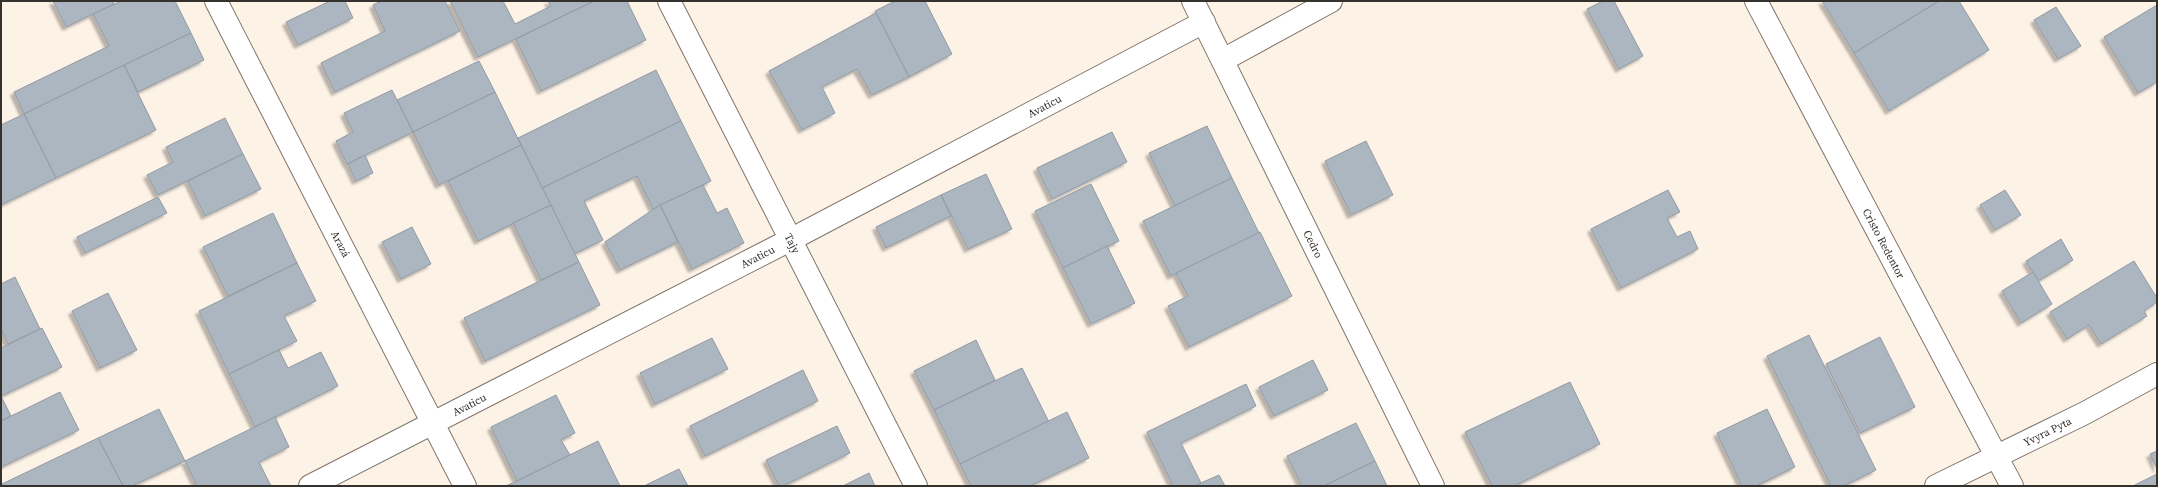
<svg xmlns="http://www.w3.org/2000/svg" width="2158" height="487" font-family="'Source Serif 4',serif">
<defs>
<filter id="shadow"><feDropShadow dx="-3.5" dy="3.5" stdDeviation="1" flood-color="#0004"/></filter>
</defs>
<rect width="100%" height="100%" fill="#fdf2e6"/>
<g fill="#acb6c1" stroke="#909aa5" filter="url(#shadow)">
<polygon points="53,1 113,1 114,4 66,27"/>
<polygon points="121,1 175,1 191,33 24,114 14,92 109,46 93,14"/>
<polygon points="330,1 345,1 353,18 298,45 286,22"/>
<polygon points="381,1 445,1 460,31 335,92 321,63 385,31 373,5"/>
<polygon points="450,1 503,1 515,24 551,6 548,1 594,1 478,57"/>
<polygon points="594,1 627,1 646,40 541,91 516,39"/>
<polygon points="895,1 925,1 952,54 909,77 875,11"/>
<polygon points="1603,1 1614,1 1643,56 1619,69 1587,9"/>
<polygon points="1822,1 1939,1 1854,53"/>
<polygon points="1939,1 1959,1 1989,50 1889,111 1854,53"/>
<polygon points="2157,5 2157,82 2138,93 2104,37"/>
<polygon points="2056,7 2081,46 2058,59 2034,20"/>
<polygon points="876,13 909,77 872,95 857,69 822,87 835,113 802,130 769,71"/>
<polygon points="191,33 204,60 138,92 124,65"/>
<polygon points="479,61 495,92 413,132 397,100"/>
<polygon points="124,65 156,130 56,178 24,114"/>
<polygon points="656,70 681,121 542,188 518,138"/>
<polygon points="392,90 413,132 347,164 336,141 353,132 344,113"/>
<polygon points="495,92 521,145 439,185 413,132"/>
<polygon points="24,114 56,178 1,205 1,125"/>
<polygon points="225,118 243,154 158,195 147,175 173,162 166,147"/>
<polygon points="681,121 711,181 653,209 637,176 584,201 603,240 574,254 542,188"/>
<polygon points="1207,126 1232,178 1175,206 1149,153"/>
<polygon points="1112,132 1127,162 1052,199 1037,168"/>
<polygon points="1366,141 1393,195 1351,215 1325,161"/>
<polygon points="521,145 551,205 478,241 448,181"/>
<polygon points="243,154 261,189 205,216 188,181"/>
<polygon points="365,155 373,173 356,181 348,164"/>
<polygon points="986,174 1012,229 968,249 941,195"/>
<polygon points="1232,178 1259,233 1171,276 1143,221"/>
<polygon points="1091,184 1119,241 1063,268 1035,211"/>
<polygon points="703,185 717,213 727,208 744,243 692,269 660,205"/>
<polygon points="1668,190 1680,212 1667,218 1677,237 1690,231 1698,249 1621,288 1591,229"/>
<polygon points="2005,190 2021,215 1995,230 1980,205"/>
<polygon points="941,195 951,216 886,248 876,227"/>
<polygon points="158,197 167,213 85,253 77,237"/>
<polygon points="551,205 579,262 541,280 513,223"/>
<polygon points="660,205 678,242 620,270 605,242"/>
<polygon points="273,213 297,263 228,296 203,247"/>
<polygon points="412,227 431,264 401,279 382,242"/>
<polygon points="1260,232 1292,296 1189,347 1168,306 1188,296 1176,273"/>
<polygon points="2061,239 2073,260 2038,281 2026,261"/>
<polygon points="1107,246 1135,303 1091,324 1063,268"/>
<polygon points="2134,261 2157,298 2157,302 2144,311 2147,316 2101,344 2089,325 2067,339 2050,312"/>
<polygon points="579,262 600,305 485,361 464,318"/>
<polygon points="297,263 316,301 284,316 297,341 229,374 199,311"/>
<polygon points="2033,272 2052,304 2021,323 2002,291"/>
<polygon points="15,277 40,329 8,344 1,329 1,284"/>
<polygon points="108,293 137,350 100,368 72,311"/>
<polygon points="42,328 62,367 1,396 11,416 1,421 1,348"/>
<polygon points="1809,335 1876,470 1843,486 1831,486 1767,356"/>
<polygon points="1880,337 1915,407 1860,433 1826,364"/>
<polygon points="712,338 728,369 655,404 640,373"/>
<polygon points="976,340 995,380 934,410 914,371"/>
<polygon points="279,350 288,368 321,352 338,386 255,427 229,374"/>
<polygon points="1313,360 1328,390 1274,416 1259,387"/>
<polygon points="1022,368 1049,422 960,464 934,410"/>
<polygon points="803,370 818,401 705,456 690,426"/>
<polygon points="1570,382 1600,444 1514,486 1492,486 1465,432"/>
<polygon points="1246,384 1256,406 1181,443 1201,483 1195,486 1173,486 1147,432"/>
<polygon points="60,392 79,430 1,467 1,421"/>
<polygon points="556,395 575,433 561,440 570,455 517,481 491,427"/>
<polygon points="159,409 185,461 132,486 123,486 98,438"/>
<polygon points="1767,409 1795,467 1756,486 1742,486 1717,433"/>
<polygon points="1067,412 1089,458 1030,486 971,486 960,464"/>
<polygon points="275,417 289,447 259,462 271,486 197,486 185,461"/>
<polygon points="1356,423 1375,461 1324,486 1302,486 1287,456"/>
<polygon points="837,426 850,453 783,486 779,486 766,460"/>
<polygon points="98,438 123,486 3,486 2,484"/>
<polygon points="598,441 620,486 506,486 517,481"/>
<polygon points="2157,451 2157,469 2150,454"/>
<polygon points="1375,461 1387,486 1324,486"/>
<polygon points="679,469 688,486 647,486 646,485"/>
<polygon points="869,473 875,486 843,486"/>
<polygon points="2157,474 2157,486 2133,486"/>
<polygon points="1219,475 1225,486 1195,486 1201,483"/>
</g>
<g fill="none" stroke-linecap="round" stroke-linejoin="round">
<defs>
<g id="minor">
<path id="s1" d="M216,1L465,486"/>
<path id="s2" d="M669,1L916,486"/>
<path id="s3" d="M1193,1L1433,486"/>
<path id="s4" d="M1756,1L2012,486"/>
<polyline points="1223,60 1331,1"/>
<path id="s5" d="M310,486L790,240L1204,22"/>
<path id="s6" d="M1936,486L2085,413L2157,374"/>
</g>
</defs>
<use href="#minor" stroke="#7f756b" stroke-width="24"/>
<use href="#minor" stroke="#fff" stroke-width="22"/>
</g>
<g text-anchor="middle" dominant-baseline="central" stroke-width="4" stroke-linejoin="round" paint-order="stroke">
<g font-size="11" fill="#35312d" stroke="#fdf2e6">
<text stroke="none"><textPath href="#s5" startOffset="827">Avaticu</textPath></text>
<text stroke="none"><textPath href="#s1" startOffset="273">Arazá</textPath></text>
<text stroke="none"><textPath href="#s3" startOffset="271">Cedro</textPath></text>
<text stroke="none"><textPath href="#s4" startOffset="274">Cristo Redentor</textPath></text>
<text stroke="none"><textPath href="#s2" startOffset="272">Tajy</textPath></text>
<text stroke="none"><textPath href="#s5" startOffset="503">Avaticu</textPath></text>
<text stroke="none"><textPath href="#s5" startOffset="179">Avaticu</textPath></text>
<text stroke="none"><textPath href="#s6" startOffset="124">Yvyra Pyta</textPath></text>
</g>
</g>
<rect width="2158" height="487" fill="none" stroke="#35312d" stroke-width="4"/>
</svg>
